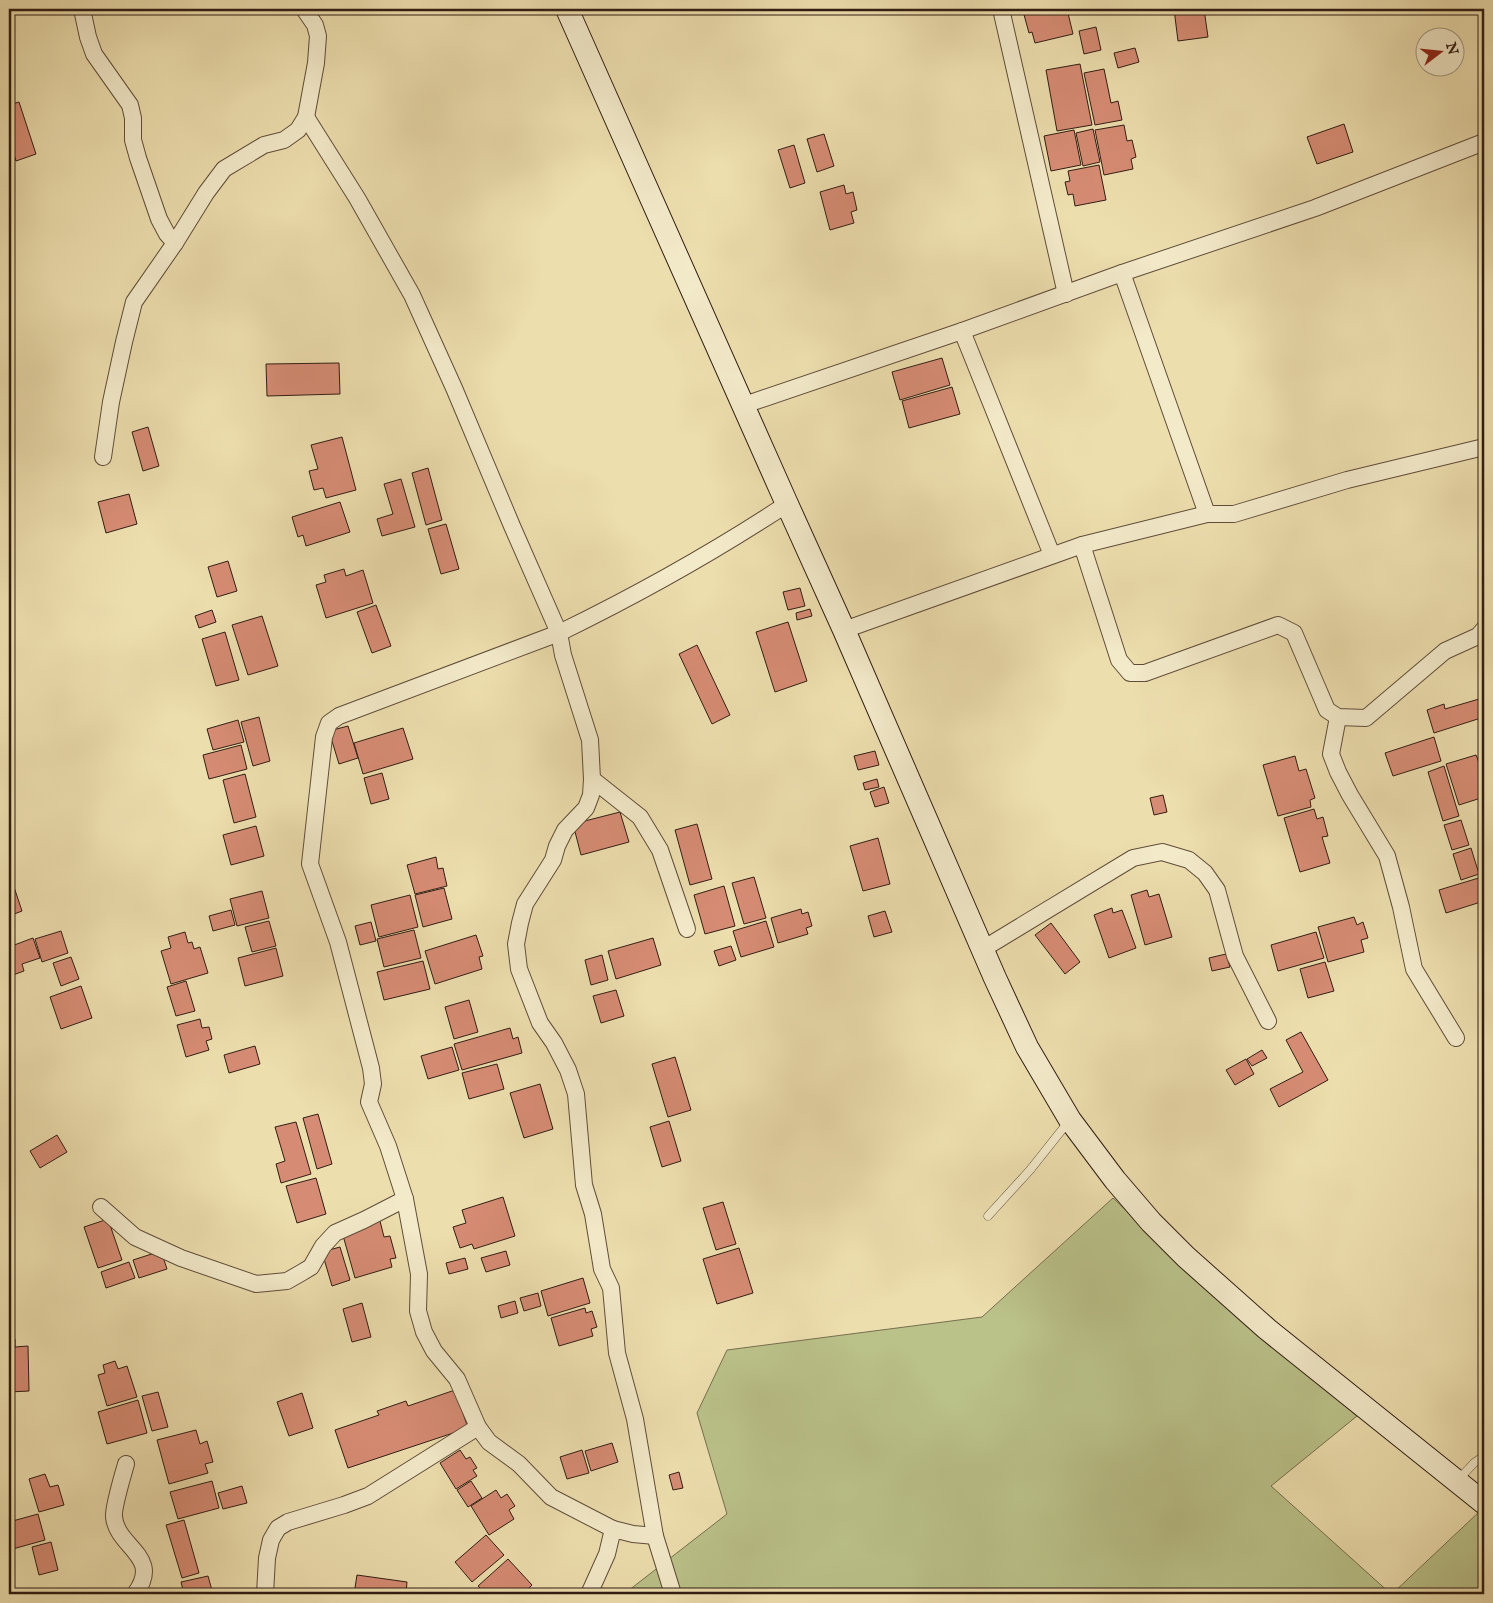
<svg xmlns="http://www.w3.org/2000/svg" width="1493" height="1603" font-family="'IM FELL English',serif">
<rect width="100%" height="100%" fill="#eddeae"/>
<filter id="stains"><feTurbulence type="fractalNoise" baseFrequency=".004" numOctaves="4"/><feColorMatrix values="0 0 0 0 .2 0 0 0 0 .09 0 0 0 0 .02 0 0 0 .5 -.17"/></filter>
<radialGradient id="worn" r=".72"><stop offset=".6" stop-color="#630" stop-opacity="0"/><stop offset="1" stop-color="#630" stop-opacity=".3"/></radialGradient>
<g fill="#bac189" stroke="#766f4e">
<polygon points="1113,1198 1232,1310 1357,1416 1271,1486 1391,1594 624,1594 727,1514 697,1413 727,1350 982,1317"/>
<polygon points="1480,1511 1484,1514 1484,1594 1392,1594"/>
</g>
<g fill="#d68c74" stroke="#311d13">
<polygon points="1026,9 1067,9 1073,34 1035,43 1032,32 1029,33 1023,11"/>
<polygon points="1174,9 1204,9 1208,37 1178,41"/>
<polygon points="1096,27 1101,50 1084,54 1079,31"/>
<polygon points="1135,48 1139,62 1118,68 1114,53"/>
<polygon points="1080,64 1092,125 1057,131 1046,70"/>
<polygon points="1104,69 1111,103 1118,101 1122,120 1095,125 1084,73"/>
<polygon points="19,102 36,154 16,161 9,138 9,105"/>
<polygon points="1344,124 1353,152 1317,164 1307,137"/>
<polygon points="1124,125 1127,141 1132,140 1136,157 1131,159 1133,169 1104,175 1095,130"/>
<polygon points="1093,129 1100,162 1083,166 1076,133"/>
<polygon points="1074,130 1081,165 1051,171 1044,136"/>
<polygon points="824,134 834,166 817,172 807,139"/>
<polygon points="794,145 805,183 790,188 778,150"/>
<polygon points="1099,165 1106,200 1075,206 1073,194 1068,195 1065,182 1070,181 1068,171"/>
<polygon points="844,185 846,194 853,192 857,210 851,212 854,223 830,230 820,192"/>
<polygon points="942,358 950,385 900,400 892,372"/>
<polygon points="339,363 340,394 267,396 266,364"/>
<polygon points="952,387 960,414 909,428 902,401"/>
<polygon points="148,427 159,466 143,471 132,432"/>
<polygon points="342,437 356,490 326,498 323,488 314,490 309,471 318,469 311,445"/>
<polygon points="428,468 442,520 426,525 412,473"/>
<polygon points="401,479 415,527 382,536 377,519 393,514 384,484"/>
<polygon points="129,494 137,524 106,533 98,502"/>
<polygon points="340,502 350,532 306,546 303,535 298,537 292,517"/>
<polygon points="446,524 459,569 441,574 428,529"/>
<polygon points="228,561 237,591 217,597 208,567"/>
<polygon points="344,569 346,576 363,570 373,603 326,618 316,585 326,582 324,575"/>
<polygon points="800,588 805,606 788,610 783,592"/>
<polygon points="376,605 391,646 372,653 357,612"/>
<polygon points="810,609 812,616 797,620 796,613"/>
<polygon points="212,610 216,622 199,628 195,616"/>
<polygon points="262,616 278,666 248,675 232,625"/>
<polygon points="788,622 807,681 775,692 756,632"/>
<polygon points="225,632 239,680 216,686 202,639"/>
<polygon points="697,645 730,715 712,724 679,654"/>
<polygon points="1479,699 1484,717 1434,733 1427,710 1444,704 1445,709"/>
<polygon points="259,717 270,761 253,766 241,722"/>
<polygon points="238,720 244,742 213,750 207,729"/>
<polygon points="348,726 358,758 339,764 329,731"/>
<polygon points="403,728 413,759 363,774 354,743"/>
<polygon points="1434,737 1441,761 1393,776 1385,753"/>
<polygon points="241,745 247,769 209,779 203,755"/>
<polygon points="875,751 879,765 858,770 854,756"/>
<polygon points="1476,755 1480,765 1484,764 1484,797 1459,805 1446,764"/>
<polygon points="1295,756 1299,771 1306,769 1315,798 1310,800 1311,807 1278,816 1263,765"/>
<polygon points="1444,766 1459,816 1443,821 1428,772"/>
<polygon points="382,773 389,799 371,804 364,778"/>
<polygon points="245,774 256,817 234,823 223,780"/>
<polygon points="877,779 879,787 865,790 863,783"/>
<polygon points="884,787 889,803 875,807 870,792"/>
<polygon points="1163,795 1167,812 1154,815 1150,798"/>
<polygon points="1314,809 1317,819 1323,817 1328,836 1322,837 1330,863 1300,872 1284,818"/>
<polygon points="620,812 629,842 581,855 573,824"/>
<polygon points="1461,820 1469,845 1452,850 1444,825"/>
<polygon points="697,824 712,879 690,885 675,830"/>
<polygon points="256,826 264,856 231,865 223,835"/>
<polygon points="878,838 890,884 863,891 850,846"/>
<polygon points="1471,848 1479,874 1461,880 1453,854"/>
<polygon points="436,857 438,869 443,868 447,886 415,894 407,865"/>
<polygon points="754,877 766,918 744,924 732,883"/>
<polygon points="1482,877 1484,886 1484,901 1446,913 1439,890"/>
<polygon points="724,886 735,926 705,934 694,895"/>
<polygon points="14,887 22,911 9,916 9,889"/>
<polygon points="444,888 452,919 423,927 415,895"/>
<polygon points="1147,890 1149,897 1159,894 1172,937 1145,945 1131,895"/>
<polygon points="262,891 269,918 237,926 230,899"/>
<polygon points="410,895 418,927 379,937 371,905"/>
<polygon points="1112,908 1113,913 1122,910 1136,948 1109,958 1094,915"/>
<polygon points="801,909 802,914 808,912 812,926 806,928 808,934 778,943 771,918"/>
<polygon points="231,910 235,925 213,931 209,916"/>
<polygon points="885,911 892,932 874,937 868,916"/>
<polygon points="1354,917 1357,925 1363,922 1368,938 1361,940 1364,952 1328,962 1318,927"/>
<polygon points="269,921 276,946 252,952 245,927"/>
<polygon points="766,921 774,947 741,957 733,931"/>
<polygon points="371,922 376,941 360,945 355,926"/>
<polygon points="1051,923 1080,962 1065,974 1035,935"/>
<polygon points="414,930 421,958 384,967 377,939"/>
<polygon points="61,931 68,953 42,962 35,939"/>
<polygon points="185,932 188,943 192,942 194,949 200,947 208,973 171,984 161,951 171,948 168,937"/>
<polygon points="1316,932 1324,958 1278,971 1271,945"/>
<polygon points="476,935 483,956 479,957 482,969 435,984 425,951"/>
<polygon points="33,938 40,958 22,964 24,971 10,976 9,947"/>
<polygon points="653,938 661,965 616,979 608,951"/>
<polygon points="731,946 736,960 719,966 714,951"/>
<polygon points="276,948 283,976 245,986 238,958"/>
<polygon points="1226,954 1230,967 1212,971 1209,958"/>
<polygon points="602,955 608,980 591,985 585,960"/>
<polygon points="71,957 79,979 61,986 53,963"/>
<polygon points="423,961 430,989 384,1000 377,972"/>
<polygon points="1325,962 1334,991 1308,998 1300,969"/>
<polygon points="186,981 195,1011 176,1016 167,987"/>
<polygon points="81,986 92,1018 61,1029 50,997"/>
<polygon points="616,990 624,1016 601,1023 593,996"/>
<polygon points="469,1000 478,1032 454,1039 445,1007"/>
<polygon points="200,1019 202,1028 209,1027 212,1039 206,1041 209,1050 186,1057 177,1025"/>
<polygon points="510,1028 513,1039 518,1037 522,1053 462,1070 454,1044"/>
<polygon points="1301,1032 1328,1080 1279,1107 1270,1089 1303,1072 1286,1040"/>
<polygon points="255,1046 260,1064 229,1073 224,1055"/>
<polygon points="452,1047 459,1070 428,1079 421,1056"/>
<polygon points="1262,1050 1267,1058 1252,1066 1247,1059"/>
<polygon points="675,1057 691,1110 668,1117 652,1064"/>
<polygon points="1246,1059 1254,1074 1235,1085 1226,1070"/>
<polygon points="497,1064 504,1089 469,1099 462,1073"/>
<polygon points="540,1084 553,1129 524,1138 510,1093"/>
<polygon points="318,1114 332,1164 317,1169 303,1118"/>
<polygon points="669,1121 681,1161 662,1167 650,1127"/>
<polygon points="296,1122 311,1174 281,1183 276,1164 285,1161 275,1127"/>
<polygon points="57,1135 67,1152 40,1168 30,1151"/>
<polygon points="316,1178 326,1214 297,1223 286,1186"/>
<polygon points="503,1197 515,1236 474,1249 472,1244 460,1248 453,1227 466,1223 462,1210"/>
<polygon points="723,1202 736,1244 716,1250 703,1208"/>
<polygon points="108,1219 122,1260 98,1268 84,1227"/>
<polygon points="380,1221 384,1237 390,1236 396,1258 390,1259 392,1267 355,1278 342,1232"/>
<polygon points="340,1247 350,1280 332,1286 322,1252"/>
<polygon points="739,1248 753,1293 717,1304 703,1259"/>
<polygon points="161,1251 167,1269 139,1278 133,1260"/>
<polygon points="506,1251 510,1265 486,1272 481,1258"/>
<polygon points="465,1258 468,1269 449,1274 446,1263"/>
<polygon points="129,1262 135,1278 106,1288 101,1272"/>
<polygon points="583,1278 590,1303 548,1316 541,1291"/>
<polygon points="538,1293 541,1306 524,1311 520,1298"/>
<polygon points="515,1301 518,1313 501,1318 498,1306"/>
<polygon points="362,1303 371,1337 352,1342 343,1309"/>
<polygon points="585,1308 586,1313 592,1311 597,1327 591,1329 593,1336 559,1346 551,1318"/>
<polygon points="9,1339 15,1339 15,1347 28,1346 29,1391 9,1392"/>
<polygon points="115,1361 118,1369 127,1366 137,1397 107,1406 98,1375 105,1373 103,1365"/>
<polygon points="455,1390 468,1428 348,1468 335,1430 379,1415 377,1411 406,1401 408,1406"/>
<polygon points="158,1392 168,1427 152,1431 142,1396"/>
<polygon points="302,1393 313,1428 289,1436 277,1402"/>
<polygon points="138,1400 147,1433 107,1444 98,1412"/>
<polygon points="196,1430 200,1444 207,1441 213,1462 205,1464 208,1473 169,1484 157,1440"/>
<polygon points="612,1443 618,1462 591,1471 585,1451"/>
<polygon points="460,1450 466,1459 470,1457 477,1468 473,1470 477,1476 456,1489 440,1463"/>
<polygon points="582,1450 589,1473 567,1479 560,1457"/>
<polygon points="679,1472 683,1488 673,1490 669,1475"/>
<polygon points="45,1474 50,1487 58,1485 64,1505 39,1512 29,1479"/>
<polygon points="212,1481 219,1508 178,1519 170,1492"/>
<polygon points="471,1481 482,1498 468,1507 457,1490"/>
<polygon points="242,1486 247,1503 223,1509 218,1493"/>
<polygon points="496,1490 501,1498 507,1494 515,1506 509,1510 514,1519 489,1535 471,1506"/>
<polygon points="38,1514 45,1540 9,1550 9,1522"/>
<polygon points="184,1520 199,1573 182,1578 166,1525"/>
<polygon points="486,1535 504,1555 472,1582 455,1562"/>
<polygon points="51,1542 58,1570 39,1575 32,1547"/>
<polygon points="508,1559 532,1585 523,1594 486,1594 478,1586"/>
<polygon points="357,1575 407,1582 406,1594 354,1594"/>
<polygon points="208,1576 213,1594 184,1594 181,1582"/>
</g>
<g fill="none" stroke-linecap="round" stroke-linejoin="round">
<defs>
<g id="service">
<polyline points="988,1216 1030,1170 1069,1121"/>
<polyline points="1458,1480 1474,1463 1484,1456"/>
</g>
<g id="minor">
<polyline points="82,9 88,37 94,54 130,105 133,118 133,140 138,158 159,219 167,234 175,243"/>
<polyline points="1001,9 1066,294"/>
<polyline points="306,117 357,198 412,295 454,388 512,526 559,633 339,716 329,723 324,737 310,864 338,942 371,1068 373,1084 369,1102 388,1146 405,1199 419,1274 418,1311 424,1332 434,1351 457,1379 478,1427 489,1442 519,1464 551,1497 613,1529"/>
<polyline points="1122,273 1207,514"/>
<polyline points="962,331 1052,555"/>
<polyline points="742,404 753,402 962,331 1122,273 1315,208 1484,142"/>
<polyline points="103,457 111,402 124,342 134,302 175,243 206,193 224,169 264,145 284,140 298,130 306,117 316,63 318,36 315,25 304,9"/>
<polyline points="1082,545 1119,660 1130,673 1145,673 1278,625 1294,633 1327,710 1338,717 1366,718 1445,651 1478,636 1484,629"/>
<polyline points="844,630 1082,545 1207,514 1234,514 1347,480 1484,447"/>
<polyline points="1338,717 1331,754 1338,772 1350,795 1387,856 1401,907 1414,969 1456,1038"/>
<polyline points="592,779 640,817 660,850 687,929"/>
<polyline points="983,949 1133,858 1162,852 1189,860 1205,873 1217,890 1235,956 1268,1021"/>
<polyline points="101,1207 135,1237 181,1258 256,1284 287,1281 301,1273 311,1267 323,1246 335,1233 364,1220 405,1199"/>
<path d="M126,1464C123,1475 113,1507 114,1517C117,1548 163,1556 135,1594"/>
<polyline points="655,1536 673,1594"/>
<polyline points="265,1594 267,1558 271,1540 278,1528 288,1522 344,1505 368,1496 478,1427"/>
<path d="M589,1594L607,1554L613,1529L633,1534L655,1536L635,1419L617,1353L611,1288L602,1269L593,1214L584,1185L576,1094L568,1070L554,1043L540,1023L519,969L516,944L520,923L525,904L553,860L557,846L565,830L586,808L591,795L592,779L590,740L563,655L559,633C637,595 714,552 787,504"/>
</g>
<polyline id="secondary" points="567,9 787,504 844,630 995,978 1027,1047 1070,1120 1115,1180 1151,1222 1186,1257 1267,1329 1484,1503"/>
</defs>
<use href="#service" stroke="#604d3a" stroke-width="9"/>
<use href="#minor" stroke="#604d3a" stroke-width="18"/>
<use href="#secondary" stroke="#311d13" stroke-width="24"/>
<use href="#service" stroke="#f3eaca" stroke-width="8"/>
<use href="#minor" stroke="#f3eaca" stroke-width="16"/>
<use href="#secondary" stroke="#f3eaca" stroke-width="22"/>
</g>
<rect width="1493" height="1603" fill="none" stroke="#eddeae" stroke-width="30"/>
<rect x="10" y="10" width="1473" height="1583" fill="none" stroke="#311d13" stroke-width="2.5"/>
<rect x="15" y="15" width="1463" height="1573" fill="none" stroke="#311d13"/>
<g transform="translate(1440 52) rotate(74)"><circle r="24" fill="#f3eaca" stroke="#a59881"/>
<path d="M0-4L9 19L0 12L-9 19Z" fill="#8f2418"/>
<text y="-8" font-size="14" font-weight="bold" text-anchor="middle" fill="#311d13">N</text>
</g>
<rect width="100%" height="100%" filter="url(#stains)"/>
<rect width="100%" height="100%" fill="url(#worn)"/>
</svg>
